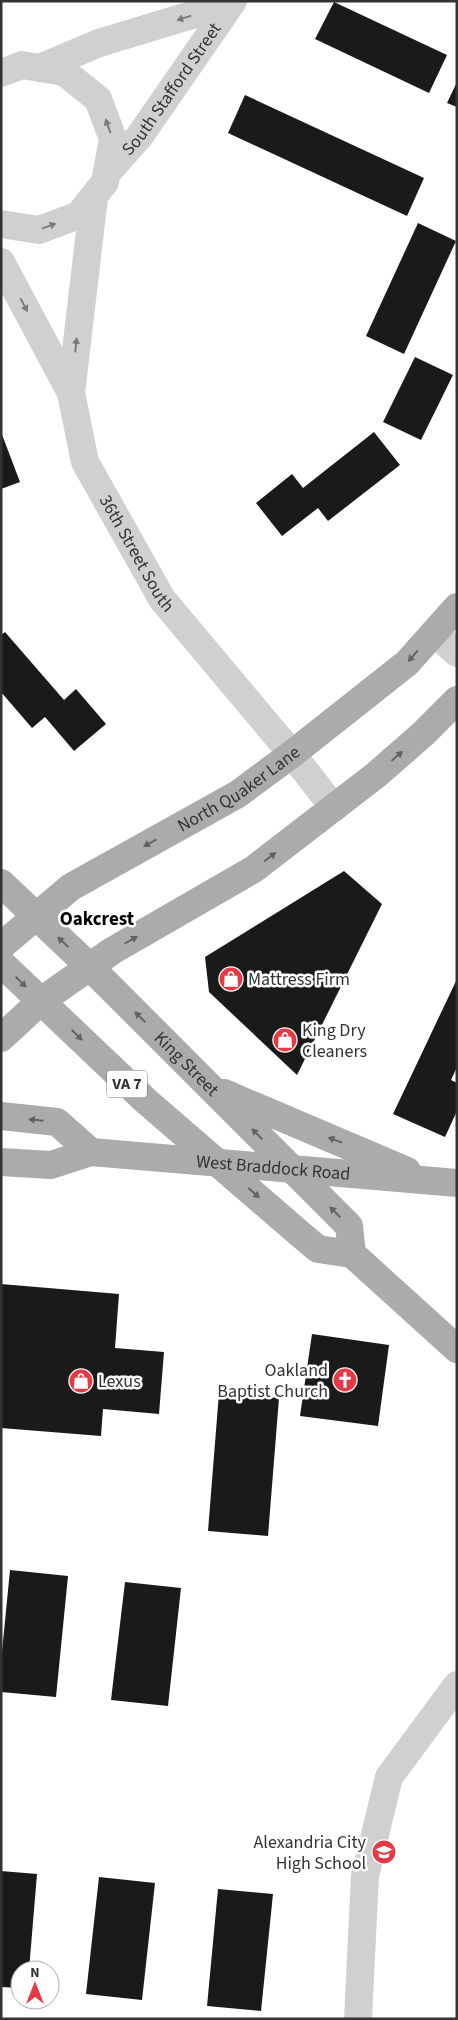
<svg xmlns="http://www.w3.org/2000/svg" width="458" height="2020" font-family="'Source Sans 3',sans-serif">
<rect width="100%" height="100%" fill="#fff"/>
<g fill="#1a1a1a">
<polygon points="334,2 447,55 429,93 315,39"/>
<polygon points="457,82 457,107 447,103"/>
<polygon points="245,95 424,178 407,216 228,133"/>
<polygon points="418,223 456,241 404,354 366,336"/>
<polygon points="415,357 453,375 421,440 383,422"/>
<polygon points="1,432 20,482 1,489"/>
<polygon points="374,432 400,465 328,521 318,508 282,536 256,503 292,474 303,488"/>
<polygon points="5,632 64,700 76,689 106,724 74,751 45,717 32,728 1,692 1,635"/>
<polygon points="344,871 382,904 297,1075 209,992 205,957"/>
<polygon points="457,979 457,1067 451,1080 457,1083 457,1111 445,1137 393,1114"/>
<polygon points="1,1284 119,1294 115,1348 164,1352 159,1414 103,1409 101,1436 1,1428"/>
<polygon points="312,1334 389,1345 378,1426 300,1416"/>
<polygon points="219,1393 279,1398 268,1536 208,1531"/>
<polygon points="10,1570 68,1576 56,1697 1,1692 1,1662"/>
<polygon points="125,1582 181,1588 168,1706 111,1700"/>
<polygon points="1,1871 37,1874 29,1970 20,1970 20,1988 1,1987"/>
<polygon points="99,1877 155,1883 142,2000 86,1994"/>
<polygon points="218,1889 273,1894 261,2011 207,2006"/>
</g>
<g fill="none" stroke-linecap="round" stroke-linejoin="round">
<g stroke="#d0d0d0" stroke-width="28">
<polyline points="40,68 99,43 231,3"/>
<polyline points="1,73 22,65 64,72 98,99 113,139 105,182 79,215 39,230 1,224"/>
<path id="s1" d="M107,173L139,137L233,1"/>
<path id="s2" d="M1,262L71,393L85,462L162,599L292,754L334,808"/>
<polyline points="71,393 94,197"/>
<polyline points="434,633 457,653"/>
<polyline points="358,2019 365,1876 389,1777 457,1685"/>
</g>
<g stroke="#ababab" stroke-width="28">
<path id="s3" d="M1,883L90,967L349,1226L352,1254"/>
<path id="s4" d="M1,946L71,887L238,794L292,754L407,663L457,607"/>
<polyline points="1,963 146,1101 300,1234 318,1249 352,1254 457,1349"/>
<polyline points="1,1038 41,1001 112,951 254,869 376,775 424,733 457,700"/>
<polyline points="224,1093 407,1171"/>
<polyline points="1,1116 57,1122 91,1152"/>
<path id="s5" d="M1,1162L51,1165L91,1152L457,1183"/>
</g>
</g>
<defs><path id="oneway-solid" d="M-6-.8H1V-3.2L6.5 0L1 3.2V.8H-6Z" transform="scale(1.25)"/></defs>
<g fill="#7a7a7a">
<use href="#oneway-solid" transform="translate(184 18) rotate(163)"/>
<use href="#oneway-solid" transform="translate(108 126) rotate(-110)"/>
<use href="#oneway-solid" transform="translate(49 226) rotate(-20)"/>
<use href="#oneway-solid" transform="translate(24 305) rotate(62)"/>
<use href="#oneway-solid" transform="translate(76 345) rotate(-84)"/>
</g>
<g fill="#636363">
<use href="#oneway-solid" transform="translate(413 656) rotate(131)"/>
<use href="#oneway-solid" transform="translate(397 756) rotate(-41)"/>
<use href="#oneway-solid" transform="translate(150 843) rotate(151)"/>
<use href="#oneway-solid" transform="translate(270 857) rotate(-37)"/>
<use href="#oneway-solid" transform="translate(131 940) rotate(-30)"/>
<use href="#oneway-solid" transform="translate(63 942) rotate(-137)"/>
<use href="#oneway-solid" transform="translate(21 982) rotate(44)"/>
<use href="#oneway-solid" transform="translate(140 1017) rotate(-135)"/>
<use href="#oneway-solid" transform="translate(77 1035) rotate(44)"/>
<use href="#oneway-solid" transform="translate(36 1120) rotate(-174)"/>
<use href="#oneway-solid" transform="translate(257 1134) rotate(-135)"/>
<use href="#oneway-solid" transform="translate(335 1140) rotate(-160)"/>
<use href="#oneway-solid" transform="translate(254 1193) rotate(41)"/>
<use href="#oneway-solid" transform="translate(335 1212) rotate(-135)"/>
</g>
<defs>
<symbol id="shop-disc" viewBox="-11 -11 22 22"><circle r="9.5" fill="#e63946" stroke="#fff"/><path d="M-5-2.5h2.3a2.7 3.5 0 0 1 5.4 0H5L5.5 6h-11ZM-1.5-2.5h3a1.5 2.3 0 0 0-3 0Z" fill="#fff"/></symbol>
<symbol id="church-disc" viewBox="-11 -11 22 22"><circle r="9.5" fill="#e63946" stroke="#fff"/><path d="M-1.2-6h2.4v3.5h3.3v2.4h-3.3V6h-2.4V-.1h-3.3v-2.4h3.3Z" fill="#fff"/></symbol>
<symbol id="school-disc" viewBox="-11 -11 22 22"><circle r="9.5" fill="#e63946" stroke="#fff"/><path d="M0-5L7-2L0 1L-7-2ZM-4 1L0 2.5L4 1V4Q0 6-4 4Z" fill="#fff"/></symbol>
</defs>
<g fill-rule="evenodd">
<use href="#shop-disc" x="217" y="965" width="28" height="28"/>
<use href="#shop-disc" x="271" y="1026" width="28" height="28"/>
<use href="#church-disc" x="331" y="1366" width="28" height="28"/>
<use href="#shop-disc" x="67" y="1367" width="28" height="28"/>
<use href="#school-disc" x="370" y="1838" width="28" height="28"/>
</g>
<g text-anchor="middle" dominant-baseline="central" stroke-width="5" stroke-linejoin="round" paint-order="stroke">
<rect fill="#fff" stroke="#707070" stroke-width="1" x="107" y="1070.5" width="40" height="27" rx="4"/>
<g font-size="16" font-weight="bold" fill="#333">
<text x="127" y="1084">VA 7</text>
</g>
<g font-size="18" fill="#333" stroke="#fff">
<text stroke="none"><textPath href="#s1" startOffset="106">South Stafford Street</textPath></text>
<text stroke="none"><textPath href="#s2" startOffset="324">36th Street South</textPath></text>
<text stroke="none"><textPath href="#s4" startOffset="286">North Quaker Lane</textPath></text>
<text stroke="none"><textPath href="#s3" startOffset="259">King Street</textPath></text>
<text stroke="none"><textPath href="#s5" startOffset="275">West Braddock Road</textPath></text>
</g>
<g font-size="18" fill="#333" stroke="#fff" text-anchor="start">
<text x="248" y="979">Mattress Firm</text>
<text x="302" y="1030">King Dry<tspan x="302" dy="21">Cleaners</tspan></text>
<text x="328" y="1370" text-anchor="end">Oakland<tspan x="328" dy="21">Baptist Church</tspan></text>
<text x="98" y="1381">Lexus</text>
<text x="366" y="1842" text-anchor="end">Alexandria City<tspan x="366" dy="21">High School</tspan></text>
</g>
<g font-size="19" font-weight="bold" fill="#000" stroke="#fff">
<text x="97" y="919">Oakcrest</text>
</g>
</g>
<rect width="458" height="2020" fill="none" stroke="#333333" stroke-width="5"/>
<g transform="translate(35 1985)"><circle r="24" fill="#ffffff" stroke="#adadad"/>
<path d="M0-4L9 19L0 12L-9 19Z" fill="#e63946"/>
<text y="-8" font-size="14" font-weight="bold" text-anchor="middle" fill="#333333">N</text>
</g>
</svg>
